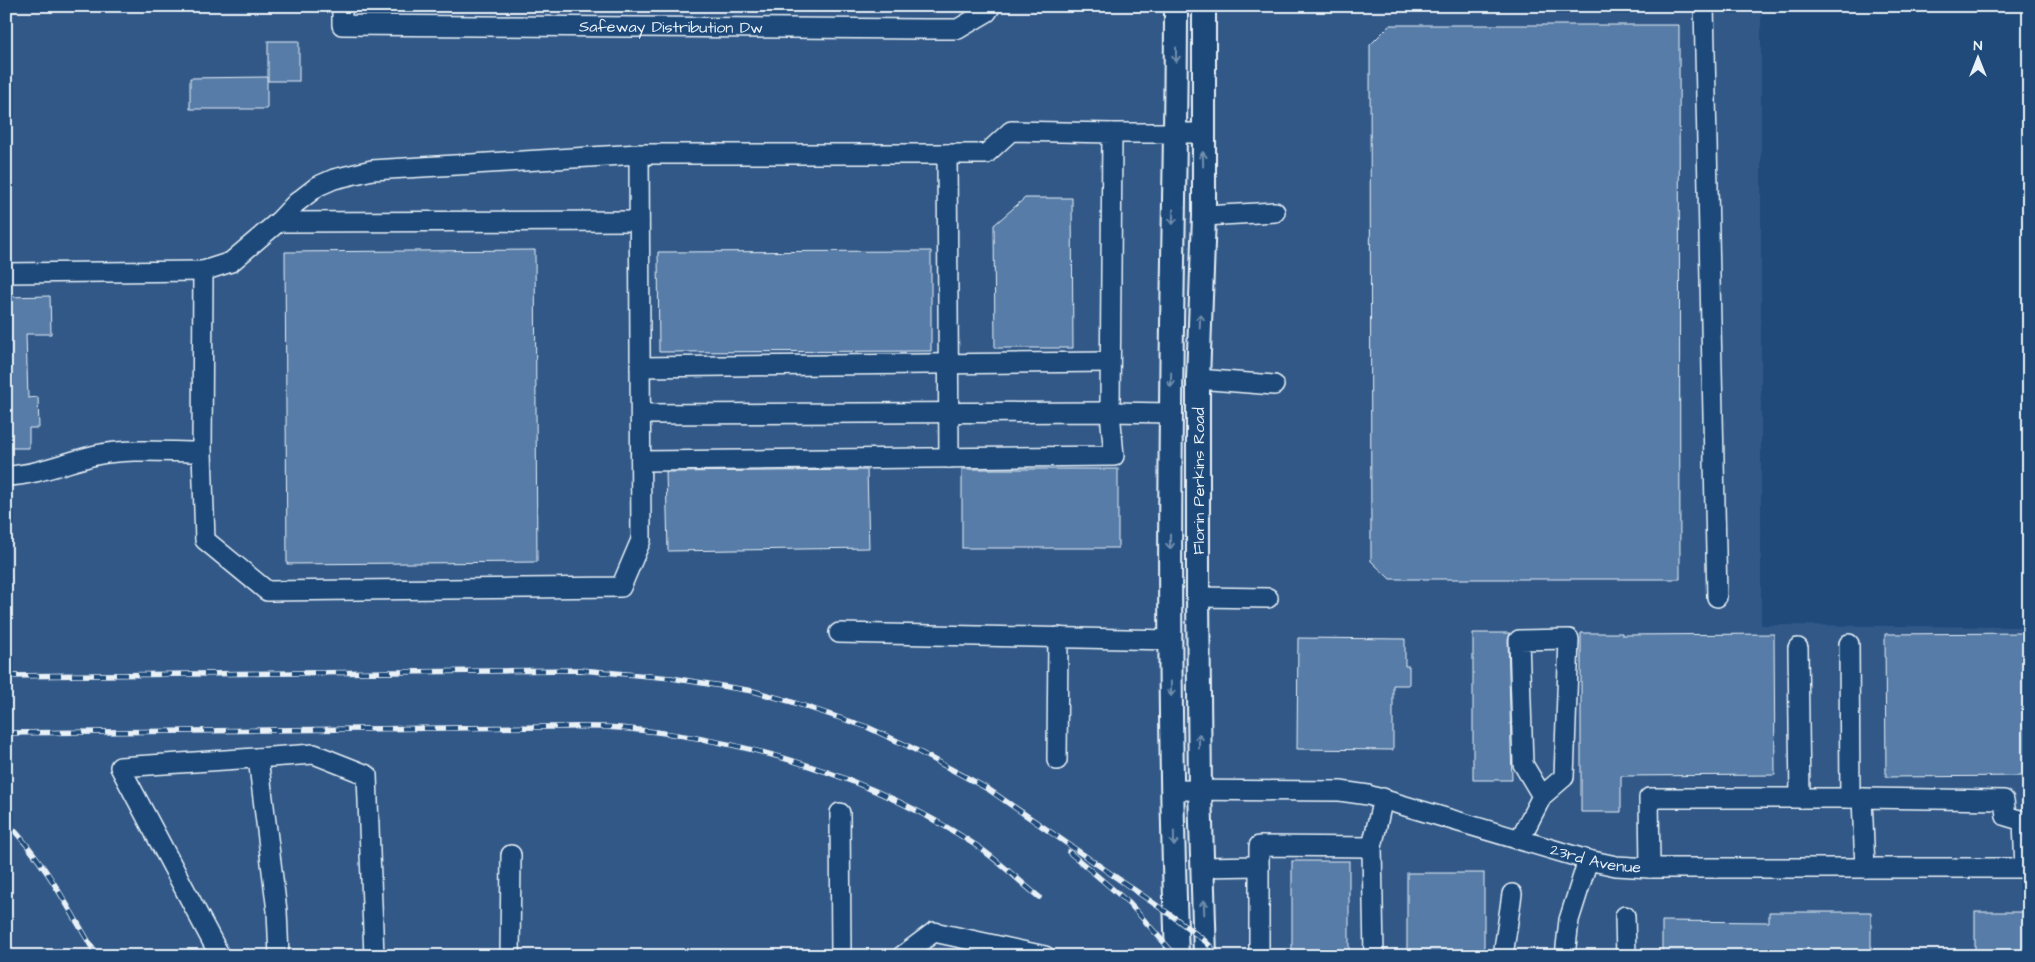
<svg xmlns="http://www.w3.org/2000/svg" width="2035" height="962" font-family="'Architects Daughter',sans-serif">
<rect width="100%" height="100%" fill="#1f4a7a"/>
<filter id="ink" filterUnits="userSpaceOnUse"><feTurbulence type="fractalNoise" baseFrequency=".02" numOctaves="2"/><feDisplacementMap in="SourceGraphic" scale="10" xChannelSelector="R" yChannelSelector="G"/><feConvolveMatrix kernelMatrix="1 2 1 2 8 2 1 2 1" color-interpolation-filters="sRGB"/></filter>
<g filter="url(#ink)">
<polygon fill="#305988" points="6,6 1761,6 1761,625 2029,627 2029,956 6,956"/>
<g fill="#577ba7" stroke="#e8f1f8">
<polygon points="1390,25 1679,25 1680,579 1390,579 1371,561 1370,45"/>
<rect x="268" y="41" width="31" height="40"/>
<polygon points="267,77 267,109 190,109 190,78"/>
<polygon points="1025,198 1072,198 1073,348 995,348 994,225"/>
<polygon points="535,250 537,562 287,564 285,252"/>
<polygon points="931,251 931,351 659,352 658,252"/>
<polygon points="50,296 51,334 26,334 28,398 38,397 39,428 29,428 29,448 6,448 6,297"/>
<rect x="962" y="469" width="156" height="79"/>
<polygon points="867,470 869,548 668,551 666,472"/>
<polygon points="1473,633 1510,633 1508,640 1512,780 1473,780"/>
<polygon points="1581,633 1622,633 1622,635 1774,634 1775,775 1621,776 1621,812 1581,812"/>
<polygon points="2029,633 2029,776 1886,777 1885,634"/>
<polygon points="1298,638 1405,639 1405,666 1409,666 1409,685 1393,685 1393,750 1297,749"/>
<rect x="1292" y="861" width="57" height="95"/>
<rect x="1407" y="873" width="77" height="83"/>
<polygon points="1769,912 1871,912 1871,956 1662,956 1662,921 1769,922"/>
<rect x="1975" y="912" width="54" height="44"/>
</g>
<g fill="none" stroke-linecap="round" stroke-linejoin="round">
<defs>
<g id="minor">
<path id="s1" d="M342,6V25L925,29H958L987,12L991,6"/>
<polyline points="1704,6 1717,597"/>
<polyline points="1112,133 1202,133"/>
<polyline points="639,154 641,540 621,587 267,591 205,540 202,452 203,271 231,262 278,222 296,203 318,186 334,179 372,170 639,154 986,154 1011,131 1112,133 1110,412 1171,413"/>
<polyline points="947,154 949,458"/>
<polyline points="1204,216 1275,212"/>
<polyline points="278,222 639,221"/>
<polyline points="6,273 203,271"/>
<polyline points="640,367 1110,362"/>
<polyline points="1198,379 1274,385"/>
<polyline points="641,414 1110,412 1114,456 641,461"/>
<path d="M6,476C37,475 66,462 96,455C130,448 167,452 202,452"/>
<polyline points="1198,597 1268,598"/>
<polyline points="839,633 1170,640"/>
<polyline points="1849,644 1850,798"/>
<polyline points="1798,648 1800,798"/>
<polyline points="258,758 277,911 279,956"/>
<polyline points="1057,760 1058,637"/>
<path id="s2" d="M1173,790L1340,791L1368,795L1588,860L1616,866L1650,868H2029"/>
<polyline points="840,813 841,956"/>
<polyline points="1520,839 1542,796 1564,777 1569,639 1519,640 1523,764 1542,796"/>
<polyline points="1202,867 1259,866"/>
<polyline points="1650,868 1649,798 1862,798"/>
<polyline points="1865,868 1862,798 2004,800 2006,816 2023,821 2025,868"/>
<polyline points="1625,916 1626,956"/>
<polyline points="220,956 120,767 314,754 367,775 374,956"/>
<polyline points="510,956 511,855"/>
<polyline points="902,956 934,932 1045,956"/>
<polyline points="1259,956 1259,846 1372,847"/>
<polyline points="1374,956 1372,847 1383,798"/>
<polyline points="1503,956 1512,894"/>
<polyline points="1565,956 1569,920 1588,860"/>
</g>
<g id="major">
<path d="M1176,6C1176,141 1172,277 1171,412C1169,593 1170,775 1177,956"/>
<polyline points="1204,6 1204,216 1198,379 1198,597 1200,790 1205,956"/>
</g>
</defs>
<use href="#minor" stroke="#e8f1f8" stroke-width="22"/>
<use href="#major" stroke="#e8f1f8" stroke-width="26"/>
<use href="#minor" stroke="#1f4a7a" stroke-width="19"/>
<use href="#major" stroke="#1f4a7a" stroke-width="22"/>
<defs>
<g id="rail">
<polyline points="6,676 581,670 671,678 753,691 789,701 867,727 908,746 988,789 1175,918 1205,941 1220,956"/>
<path d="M6,733L548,727C572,727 597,726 620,728C746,739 871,776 977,846C999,861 1018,880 1039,897"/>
<path d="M6,822C44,859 70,911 97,956"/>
<polyline points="1069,852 1129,903 1176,956"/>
</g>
</defs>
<use href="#rail" stroke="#e8f1f8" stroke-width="5.5"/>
<use href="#rail" stroke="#1f4a7a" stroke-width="4" stroke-dasharray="11" stroke-linecap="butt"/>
</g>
<defs><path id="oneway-shaft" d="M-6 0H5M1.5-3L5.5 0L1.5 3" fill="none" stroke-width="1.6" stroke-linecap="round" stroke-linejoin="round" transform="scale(1.25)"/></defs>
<g stroke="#6f8dac">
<use href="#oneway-shaft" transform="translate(1176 55) rotate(90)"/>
<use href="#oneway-shaft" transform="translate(1203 159) rotate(-91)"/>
<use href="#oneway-shaft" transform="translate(1173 217) rotate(91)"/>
<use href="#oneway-shaft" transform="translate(1200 321) rotate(-88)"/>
<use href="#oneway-shaft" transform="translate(1171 380) rotate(91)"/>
<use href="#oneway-shaft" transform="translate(1170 542) rotate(90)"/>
<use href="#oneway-shaft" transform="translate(1171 689) rotate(89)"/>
<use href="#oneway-shaft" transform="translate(1199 741) rotate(-90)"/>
<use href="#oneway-shaft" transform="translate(1174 839) rotate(89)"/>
<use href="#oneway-shaft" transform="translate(1204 907) rotate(-92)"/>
</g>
</g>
<g text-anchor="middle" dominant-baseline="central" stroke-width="4" stroke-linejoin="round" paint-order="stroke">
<g font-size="16" fill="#e8f1f8" stroke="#1f4a7a">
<text stroke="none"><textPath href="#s1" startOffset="348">Safeway Distribution Dw</textPath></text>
<text transform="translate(1199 481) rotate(-90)">Florin Perkins Road</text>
<text stroke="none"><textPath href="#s2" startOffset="432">23rd Avenue</textPath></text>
</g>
</g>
<rect width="2035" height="962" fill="none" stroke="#1f4a7a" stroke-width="25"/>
<rect x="12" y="12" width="2010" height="937" fill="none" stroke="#e8f1f8" stroke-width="2" filter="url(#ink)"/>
<g transform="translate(1978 58)" stroke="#1f4a7a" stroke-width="4" paint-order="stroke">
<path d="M0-4L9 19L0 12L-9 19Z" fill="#e8f1f8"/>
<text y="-8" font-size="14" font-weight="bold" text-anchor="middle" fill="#e8f1f8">N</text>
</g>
</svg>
